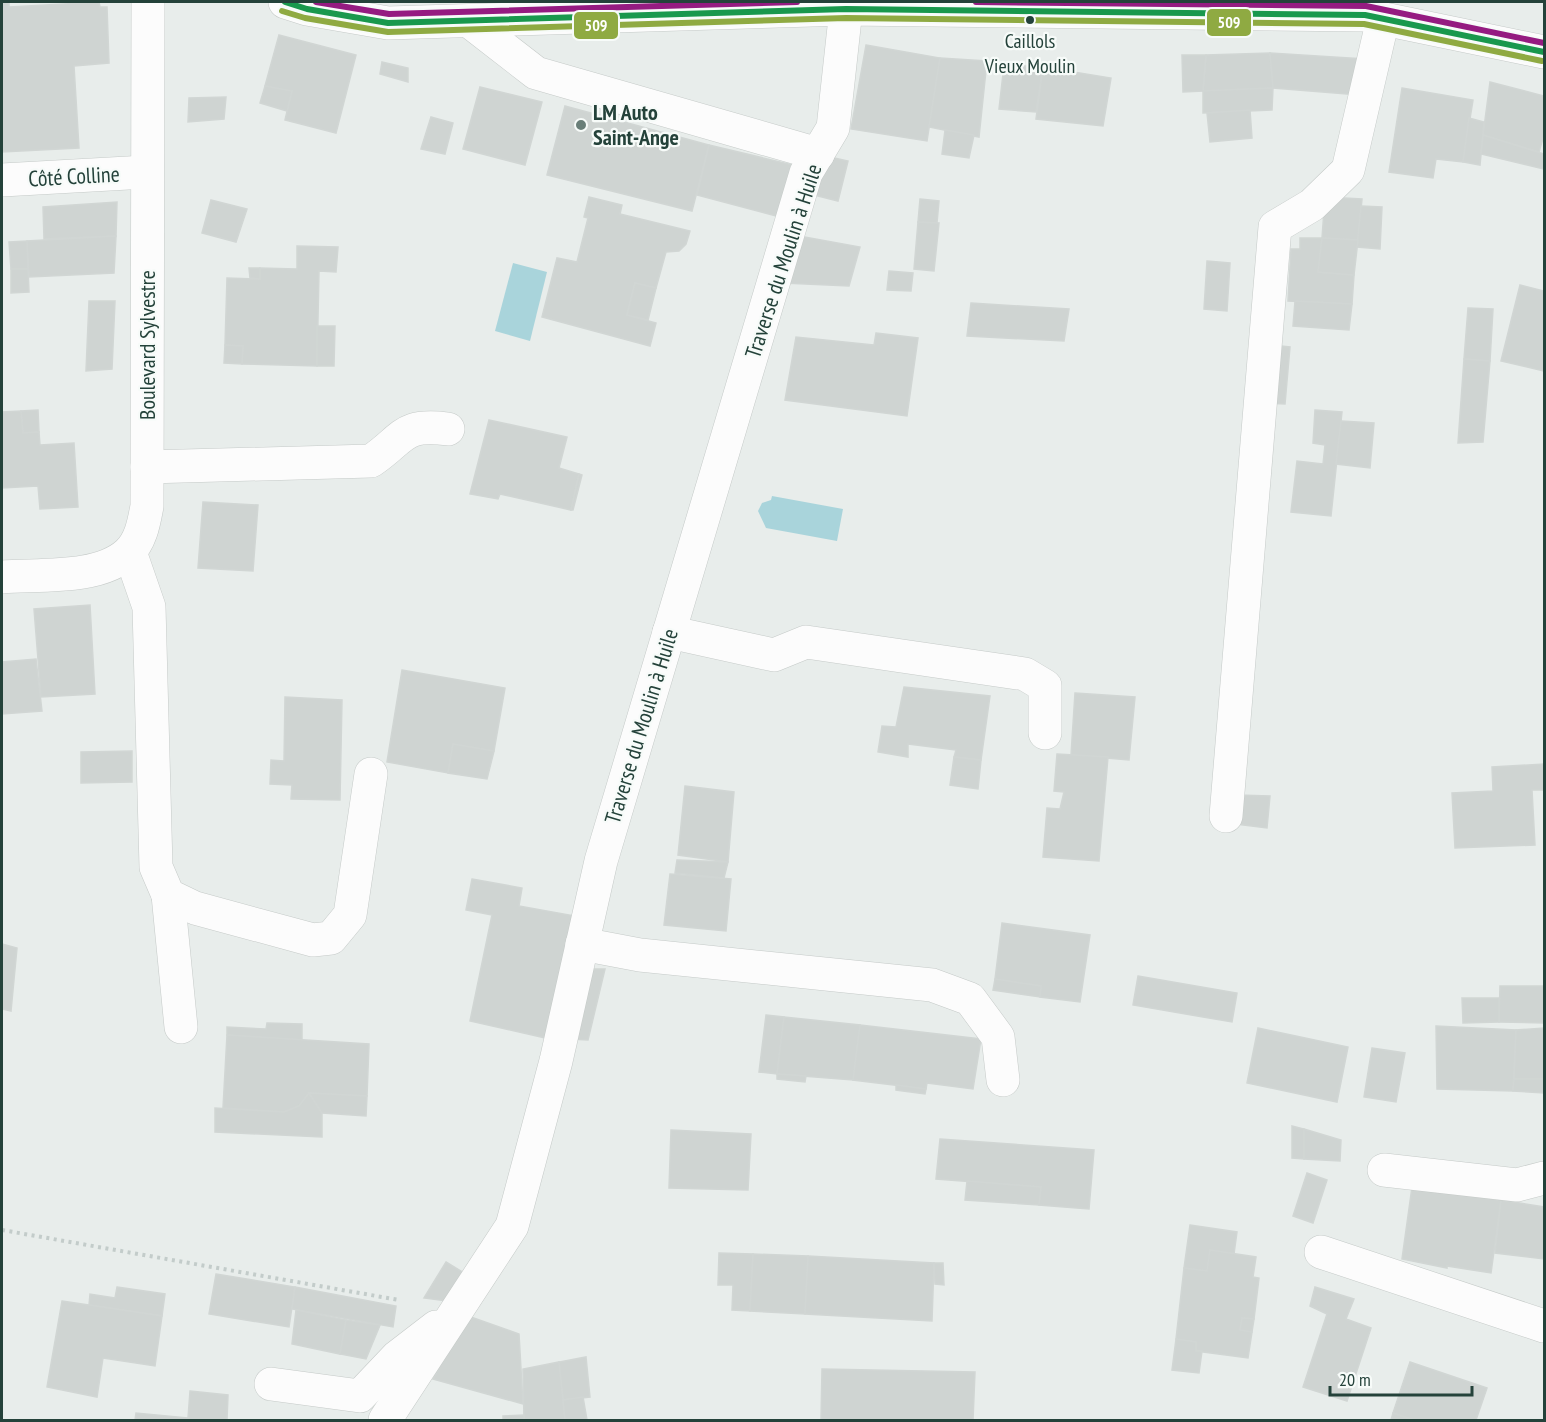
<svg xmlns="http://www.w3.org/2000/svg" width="1546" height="1422" font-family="'PT Sans Narrow',sans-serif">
<rect width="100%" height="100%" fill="#e8edeb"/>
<g fill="#a9d4db">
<polygon points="513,263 547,272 530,341 495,331"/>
<polygon points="772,496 843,509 837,541 766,528 758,511 762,503 771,500"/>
</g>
<g fill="#cfd4d2" stroke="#d1d6d4" stroke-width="1.5">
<polygon points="2,2 9,2 9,7 99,2 100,7 107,7 109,63 74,66 79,148 2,152"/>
<polygon points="279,35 356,55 336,133 285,120 292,91 265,86"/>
<polygon points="866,45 940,58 927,141 851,129"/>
<polygon points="1270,53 1273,88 1203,91 1206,55"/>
<polygon points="1270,53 1365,59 1359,95 1273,88"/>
<polygon points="1182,55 1206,55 1203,91 1183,92"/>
<polygon points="940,58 987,61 979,137 929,127"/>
<polygon points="382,62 408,68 408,82 380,74"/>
<polygon points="1004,65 1043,67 1036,112 999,109"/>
<polygon points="1043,67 1111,78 1103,126 1036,119"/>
<polygon points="1490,82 1544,96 1544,135 1539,152 1483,135"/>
<polygon points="265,86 292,91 287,111 260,103"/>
<polygon points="480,87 542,102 525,165 463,149"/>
<polygon points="1273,88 1272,110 1203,113 1203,91"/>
<polygon points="1402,88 1473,100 1463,162 1436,159 1433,178 1389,172"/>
<polygon points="226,97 224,119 188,122 189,98"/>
<polygon points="565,106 709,145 692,211 547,175"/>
<polygon points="1250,110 1252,138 1210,142 1207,113"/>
<polygon points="431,117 453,123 445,154 421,149"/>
<polygon points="1469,118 1484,122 1480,165 1463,162"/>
<polygon points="945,130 974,135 969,158 942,154"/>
<polygon points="1483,135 1544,154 1544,169 1481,154"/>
<polygon points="709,145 797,166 784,218 697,195"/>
<polygon points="830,157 848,161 838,201 814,195"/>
<polygon points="589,197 622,205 620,214 690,231 686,244 679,251 666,252 656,288 635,283 627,315 656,323 650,346 542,317 557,258 577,262 588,218 584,217"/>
<polygon points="1325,197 1362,199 1358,240 1322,238"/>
<polygon points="920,199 939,201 937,223 918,222"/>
<polygon points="211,200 247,209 236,242 202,233"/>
<polygon points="117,202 116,236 44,239 43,207"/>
<polygon points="1361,206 1382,207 1380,249 1357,247"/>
<polygon points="918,222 939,223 934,271 914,269"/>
<polygon points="116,236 114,273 29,277 27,241"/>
<polygon points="799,236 860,247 849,286 784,283"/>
<polygon points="1300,238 1322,238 1318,272 1354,275 1352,304 1288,301 1291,249 1300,249"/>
<polygon points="1322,238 1358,240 1354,275 1318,272"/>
<polygon points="27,241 28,269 11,269 9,242"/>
<polygon points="297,246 338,247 336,272 319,271 317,366 242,364 243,346 225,345 227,278 260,279 260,268 297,269"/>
<polygon points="1207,261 1230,263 1227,311 1204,309"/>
<polygon points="249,268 260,268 260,279 250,278"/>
<polygon points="11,269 28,269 29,292 11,293"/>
<polygon points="889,271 913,273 911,291 887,290"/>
<polygon points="635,283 656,288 648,320 627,315"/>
<polygon points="1520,285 1544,291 1544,371 1501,361"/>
<polygon points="89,301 115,301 112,369 86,371"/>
<polygon points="1295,301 1352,304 1349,330 1293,326"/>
<polygon points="971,303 1069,309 1064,341 967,336"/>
<polygon points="1468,308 1493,309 1490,361 1464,359"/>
<polygon points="317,326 335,326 334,366 317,366"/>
<polygon points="876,333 918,338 907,416 785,400 796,337 874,345"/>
<polygon points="225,345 243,346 242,364 224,363"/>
<polygon points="1271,345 1290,347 1285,404 1267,403"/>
<polygon points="1464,359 1490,361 1483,442 1458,443"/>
<polygon points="38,410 39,432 23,433 21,411"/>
<polygon points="1315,410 1342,412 1331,516 1291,512 1297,461 1323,464 1325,445 1313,443"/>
<polygon points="21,411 23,433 39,432 40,445 74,443 78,507 40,509 38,486 2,488 2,412"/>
<polygon points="489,420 567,437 559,468 579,474 571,510 500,494 498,499 470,494"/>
<polygon points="1341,421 1374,423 1370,468 1336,464"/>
<polygon points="579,474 582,475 573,510 571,510"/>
<polygon points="203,502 258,505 253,571 198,568"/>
<polygon points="90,605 95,694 41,697 34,609"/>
<polygon points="36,659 42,711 2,714 2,662"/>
<polygon points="402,670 505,688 494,751 453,744 448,773 387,762"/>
<polygon points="904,687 990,696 981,760 954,757 956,750 908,744 908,757 878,752 882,726 896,727"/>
<polygon points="1075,693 1135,697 1129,760 1071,755"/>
<polygon points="285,697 342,700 340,800 291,799 292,785 270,784 271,760 284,761"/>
<polygon points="453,744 494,751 487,779 448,773"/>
<polygon points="132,751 132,782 81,783 81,752"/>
<polygon points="1057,754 1108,757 1099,861 1043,857 1047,808 1060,809 1064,792 1054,791"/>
<polygon points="954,757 981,760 978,789 950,785"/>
<polygon points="1544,764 1544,790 1532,790 1535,845 1455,848 1452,793 1493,791 1492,767"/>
<polygon points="685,786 734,792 728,862 678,855"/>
<polygon points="1237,795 1270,796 1267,828 1236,824"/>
<polygon points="677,860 728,862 724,878 675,873"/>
<polygon points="670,874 731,879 726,931 664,925"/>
<polygon points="472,879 522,888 519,906 575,916 550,1039 470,1021 492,915 466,910"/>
<polygon points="2,920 2,944 17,948 11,1011 2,1009"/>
<polygon points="1002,923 1090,935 1080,1002 1040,997 1041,986 995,979"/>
<polygon points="587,969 605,969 588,1040 570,1039"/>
<polygon points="1138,976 1237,993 1232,1022 1133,1005"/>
<polygon points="995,979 1041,986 1040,997 993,990"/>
<polygon points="1500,986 1544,986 1544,1023 1499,1022"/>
<polygon points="1462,998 1499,998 1499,1022 1463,1023"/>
<polygon points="766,1015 784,1017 777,1074 759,1072"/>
<polygon points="784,1017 860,1025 853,1080 777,1074"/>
<polygon points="267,1023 302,1024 302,1040 227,1035 227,1027 266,1029"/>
<polygon points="860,1025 981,1039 973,1089 927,1083 926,1089 853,1080"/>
<polygon points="1436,1026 1516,1030 1513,1091 1437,1089"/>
<polygon points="1258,1028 1348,1047 1337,1102 1247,1083"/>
<polygon points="1544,1028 1544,1079 1514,1079 1516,1030"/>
<polygon points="227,1035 369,1044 367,1096 309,1093 299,1106 284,1112 223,1108"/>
<polygon points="1372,1048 1405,1053 1396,1102 1364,1097"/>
<polygon points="777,1074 806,1076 805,1082 777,1079"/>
<polygon points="1514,1079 1544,1079 1544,1093 1513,1091"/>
<polygon points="896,1085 926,1089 925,1094 896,1090"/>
<polygon points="309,1093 322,1113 322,1137 215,1132 215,1108 284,1112 299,1106"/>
<polygon points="309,1093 367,1096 366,1116 322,1113"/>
<polygon points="1292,1126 1304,1129 1304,1159 1292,1158"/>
<polygon points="1304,1129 1341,1140 1340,1161 1304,1159"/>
<polygon points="671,1130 751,1134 748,1190 669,1188"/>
<polygon points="940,1139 1094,1150 1089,1209 1039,1205 1041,1187 936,1179"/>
<polygon points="1307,1173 1327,1180 1313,1223 1293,1216"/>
<polygon points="967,1181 1041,1187 1039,1205 965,1200"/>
<polygon points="1412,1187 1501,1200 1491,1273 1447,1266 1447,1268 1402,1259"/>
<polygon points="1501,1200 1544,1207 1544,1259 1495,1253"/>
<polygon points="1190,1225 1237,1232 1234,1254 1210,1250 1207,1271 1184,1268"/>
<polygon points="1210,1250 1256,1257 1253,1277 1259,1278 1254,1319 1242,1318 1240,1330 1252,1332 1248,1358 1196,1351 1196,1342 1176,1339 1184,1268 1207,1271"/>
<polygon points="719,1253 753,1254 750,1311 732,1310 733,1285 718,1285"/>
<polygon points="753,1254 808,1256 805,1314 750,1311"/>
<polygon points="808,1256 934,1263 932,1321 805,1314"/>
<polygon points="446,1262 464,1273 447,1301 424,1298"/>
<polygon points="934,1263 943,1263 944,1285 935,1284"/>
<polygon points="216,1274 295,1287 289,1327 209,1314"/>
<polygon points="117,1287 165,1294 162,1316 89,1305 90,1294 115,1298"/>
<polygon points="295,1287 396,1306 393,1327 292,1309"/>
<polygon points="1315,1287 1354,1299 1346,1319 1371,1328 1347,1401 1303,1387 1327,1314 1310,1306"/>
<polygon points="62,1301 162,1316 155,1366 103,1358 97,1397 47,1387"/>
<polygon points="296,1310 346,1320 340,1354 292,1344"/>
<polygon points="468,1316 519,1334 523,1404 433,1379"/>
<polygon points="1242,1318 1254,1319 1252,1332 1240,1330"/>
<polygon points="346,1320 380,1325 366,1359 340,1354"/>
<polygon points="1176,1339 1196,1342 1196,1351 1202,1351 1199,1373 1172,1370"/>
<polygon points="586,1357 590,1397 563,1400 559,1362"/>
<polygon points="559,1362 565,1420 524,1420 523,1369"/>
<polygon points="1410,1362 1487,1388 1476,1420 1414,1420 1393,1413"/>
<polygon points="822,1369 975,1372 973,1420 821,1420"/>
<polygon points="190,1391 228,1395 227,1420 135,1420 136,1413 188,1418"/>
<polygon points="583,1397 587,1420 565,1420 563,1400"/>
<polygon points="1393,1413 1414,1420 1391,1420"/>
<polygon points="524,1415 524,1420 503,1420 503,1416"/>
</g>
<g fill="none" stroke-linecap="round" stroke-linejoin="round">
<defs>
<g id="minor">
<polyline points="285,2 307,9 388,23 846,9 1365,15 1544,52"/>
<polyline points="469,21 536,73 818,154"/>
<polyline points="2,180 146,172"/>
<path d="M147,467L371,461C405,438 401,423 448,429"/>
<polyline points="130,552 149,607 156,867 168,895 195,908 313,940 331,938 350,915 371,774"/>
<path d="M2,577C39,574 99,580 128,553C141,541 144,522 147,506L148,2"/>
<polyline points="669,632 774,655 806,642 1025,674 1045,686 1045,733"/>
<polyline points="1226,816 1275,227 1312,205 1348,170 1383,19"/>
<polyline points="168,895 181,1027"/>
<polyline points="582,944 640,955 932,985 970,999 998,1037 1003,1080"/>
<polyline points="1384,1170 1517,1185 1544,1178"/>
<polyline points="1321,1252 1544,1326"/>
<polyline points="271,1384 360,1396 397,1357 436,1327"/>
<polyline points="385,1420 512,1226 556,1061 601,861 806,173 833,128 846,9"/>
</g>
</defs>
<use href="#minor" stroke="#c5cac8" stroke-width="34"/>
<polyline stroke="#c3ccca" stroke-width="4" stroke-dasharray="3 4.5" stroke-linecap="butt" points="2,1230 399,1300"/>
<use href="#minor" stroke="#fcfcfc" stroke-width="33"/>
<defs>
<polyline id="bus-1" points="285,2 307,9 388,23 846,9 1365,15 1544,52"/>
<polyline id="bus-2" points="282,11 305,18 388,32 846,18 1364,24 1542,61"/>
<g id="bus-3">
<polyline points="316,2 389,14 797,2"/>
<polyline points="976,2 1366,6 1544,43"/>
</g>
</defs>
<use href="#bus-1" stroke="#f7fbf9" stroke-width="10"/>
<use href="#bus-2" stroke="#f7fbf9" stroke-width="10"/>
<use href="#bus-3" stroke="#f7fbf9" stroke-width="10"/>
<use href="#bus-1" stroke="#19984d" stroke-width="6"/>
<use href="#bus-2" stroke="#8faa42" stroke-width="6"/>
<use href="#bus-3" stroke="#951b81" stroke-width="6"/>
</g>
<circle fill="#24423a" stroke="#f7fbf9" stroke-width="2" cx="1030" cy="20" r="5"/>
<circle fill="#697e78" stroke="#f7fbf9" stroke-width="2" cx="581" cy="125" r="6"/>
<g text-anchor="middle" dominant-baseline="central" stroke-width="4.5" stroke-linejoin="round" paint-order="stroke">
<g font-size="20" fill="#24423a" stroke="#f7fbf9">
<text x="1030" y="41">Caillols<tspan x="1030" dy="25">Vieux Moulin</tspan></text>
</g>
<g font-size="22" font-weight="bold" fill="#24423a" stroke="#f7fbf9" text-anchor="start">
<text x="593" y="112">LM Auto<tspan x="593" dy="25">Saint-Ange</tspan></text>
</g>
<g font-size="22" fill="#24423a" stroke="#f7fbf9">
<text transform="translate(74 176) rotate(-3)">Côté Colline</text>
<text transform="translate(783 261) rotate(-72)">Traverse du Moulin à Huile</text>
<text transform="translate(147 345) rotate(-90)">Boulevard Sylvestre</text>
<text transform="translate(641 726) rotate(-73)">Traverse du Moulin à Huile</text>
</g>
</g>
<g stroke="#f7fbf9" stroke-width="2">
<rect x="1206" y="8" width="46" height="29" rx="6" fill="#8faa42"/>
<rect x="573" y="11" width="46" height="29" rx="6" fill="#8faa42"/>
</g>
<g font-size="16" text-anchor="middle" font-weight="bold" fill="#fff">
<text x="1229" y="28">509</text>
<text x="596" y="31">509</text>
</g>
<rect width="1546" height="1422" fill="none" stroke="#24423a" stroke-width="6"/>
<path d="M1330 1386v9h142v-9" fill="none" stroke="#24423a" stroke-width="3"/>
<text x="1339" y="1386" font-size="18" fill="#24423a" stroke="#f7fbf9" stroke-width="4.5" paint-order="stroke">20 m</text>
</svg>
